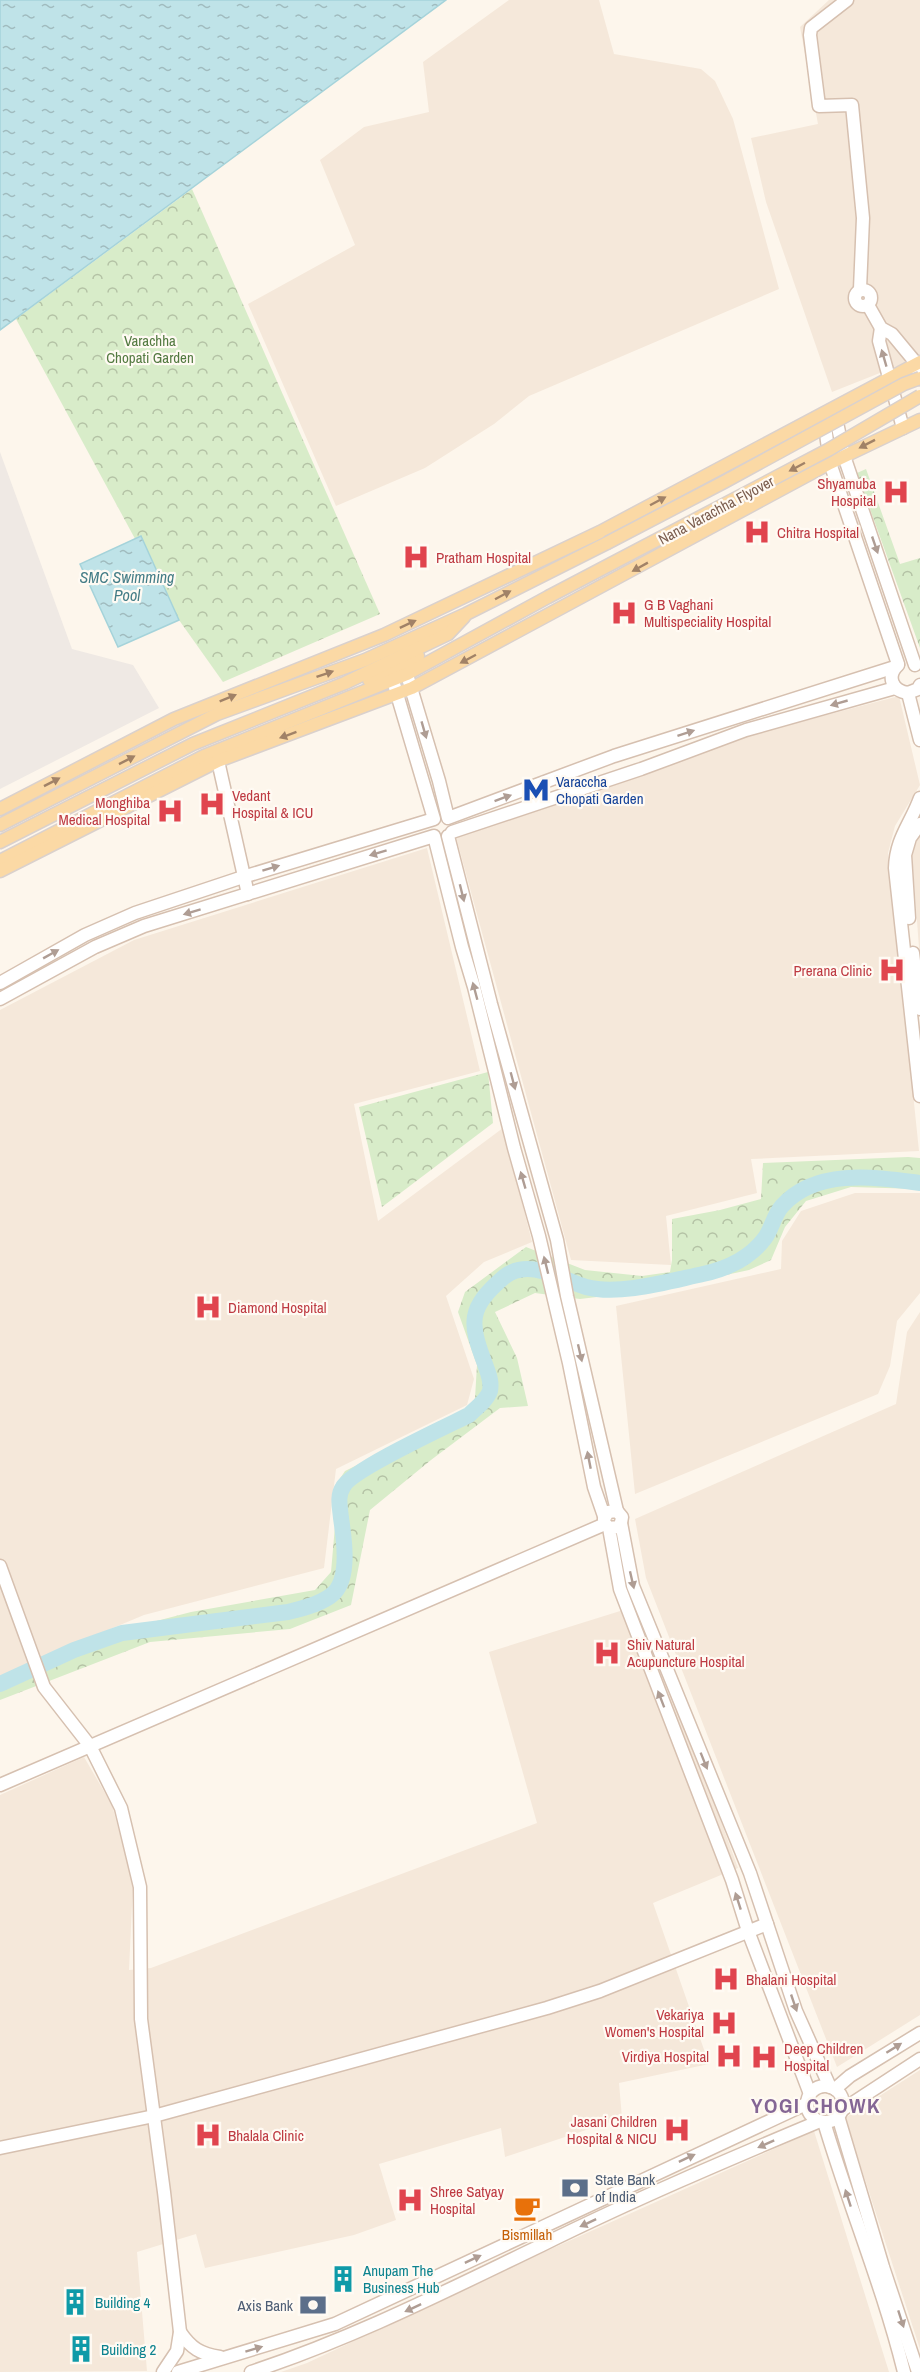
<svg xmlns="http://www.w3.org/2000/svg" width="920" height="2372" font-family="'Archivo Narrow',sans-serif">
<defs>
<pattern id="forest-crowns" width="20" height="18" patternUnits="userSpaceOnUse" patternTransform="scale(1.5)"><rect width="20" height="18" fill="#d8ecc9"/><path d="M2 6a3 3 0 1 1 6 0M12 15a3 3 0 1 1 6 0" fill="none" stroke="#b4c2a5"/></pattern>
<pattern id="water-ripples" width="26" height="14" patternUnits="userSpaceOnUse" patternTransform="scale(1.5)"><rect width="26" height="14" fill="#bfe3e8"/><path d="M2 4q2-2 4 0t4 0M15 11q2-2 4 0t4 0" fill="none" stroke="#a0bbbe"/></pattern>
</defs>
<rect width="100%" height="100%" fill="#fdf6ec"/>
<g fill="#f5e8da">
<polygon points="509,0 599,0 614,54 701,69 715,81 733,119 779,289 529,396 494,424 425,468 336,506 248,304 355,245 320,160 364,127 429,112 423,62"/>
<polygon points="829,0 920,0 920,357 832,392 766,202 751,138 818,124 800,27"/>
<polygon points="899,696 920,785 895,826 888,853 919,1151 751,1159 757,1193 666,1216 671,1265 571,1260 456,837 754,734"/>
<polygon points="920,833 920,961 912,854"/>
<polygon points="427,848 480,1071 354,1104 378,1221 503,1128 532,1242 484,1262 446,1296 474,1379 467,1405 336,1469 324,1568 144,1615 24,1665 0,1679 0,1010 134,940"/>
<polygon points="855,1193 920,1193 920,1293 897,1321 890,1366 878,1394 635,1494 616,1306 781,1269 782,1241 801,1211"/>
<polygon points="920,1312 920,2015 837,2067 646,1578 635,1519 896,1404 907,1332"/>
<polygon points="633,1607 692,1742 738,1868 653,1903 709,2064 619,2083 622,2118 505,2157 501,2128 379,2164 396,2220 354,2235 205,2268 196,2234 137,2252 147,2371 0,2372 0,1795 84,1757 112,1805 133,1883 129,1970 151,1968 537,1823 489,1652"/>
<polygon points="920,2070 920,2349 845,2118"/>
<polygon points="814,2131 889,2372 281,2372 307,2363 531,2258"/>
</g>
<polygon fill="#efe9e4" points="0,452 72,649 133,665 159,708 0,789"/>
<g fill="url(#forest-crowns)">
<polygon points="192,189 380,614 223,682 179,620 16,319"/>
<polygon points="866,469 900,564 920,558 920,648 857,473"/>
<polygon points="488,1072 493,1123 382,1207 359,1107"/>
<polygon points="908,1157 920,1158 920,1189 851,1187 806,1201 785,1227 771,1260 749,1270 656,1290 580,1299 535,1293 495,1312 517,1358 528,1406 500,1408 431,1460 370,1510 351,1605 290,1629 150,1642 0,1700 0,1682 43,1662 118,1631 191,1612 315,1590 331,1572 339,1480 345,1471 470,1409 475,1398 477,1365 458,1312 465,1292 526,1247 585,1270 642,1276 670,1272 672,1260 672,1219 720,1210 761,1199 763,1163"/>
</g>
<g fill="url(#water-ripples)" stroke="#a5d3da" stroke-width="1.5">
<polygon points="0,0 446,0 0,330"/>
<polygon points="141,536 179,620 118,647 80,564"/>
</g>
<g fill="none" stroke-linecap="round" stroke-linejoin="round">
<path stroke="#bfe3e8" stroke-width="16" d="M0,1684L74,1650L122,1633L288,1612C303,1608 322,1604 334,1593C350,1577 344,1538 341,1518C340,1507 337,1496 343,1487C351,1470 447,1426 469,1415C476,1408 487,1400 490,1391C492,1381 488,1373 485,1364C469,1322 468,1308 504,1277C529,1257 562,1280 586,1287C619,1296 670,1281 703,1274C726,1269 750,1258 765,1238C772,1228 774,1215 782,1206C816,1168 875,1177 920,1183"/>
<defs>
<g id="secondary">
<polyline points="847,0 811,28 810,35 819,106 852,105 863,218 860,289"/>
<circle cx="863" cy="298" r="8"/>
<polyline points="868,305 881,328 892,334 916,363 920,379"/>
<polyline points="881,328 879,341 903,428"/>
<polyline points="835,413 844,456 915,665"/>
<polyline points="824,419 830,463 898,664"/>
<path d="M898,665C886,676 892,691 908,693L918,689L920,685"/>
<polyline points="408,678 439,781 448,818 614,756 895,667"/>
<polyline points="908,693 920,740"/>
<polyline points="218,761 248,894"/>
<path d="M920,798C910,825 896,838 895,868L920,1096"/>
<polyline points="452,832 641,769 746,730 895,688"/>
<polyline points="448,836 491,1004 557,1240 567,1296 617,1511"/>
<polyline points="909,918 905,855 910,838 920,824"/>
<polyline points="913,953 920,1009"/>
<polyline points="0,983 85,935 135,913 243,877 434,819 394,684"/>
<polyline points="0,999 95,947 144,926 434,836 462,947 474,987 514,1148 539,1236 569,1363 594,1487 604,1516"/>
<polyline points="621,1523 633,1586 750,1873 796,2011 830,2087"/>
<polyline points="609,1528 618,1527 621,1523 622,1517 617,1511 608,1512 604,1519 605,1524 609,1528 620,1589 732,1880 748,1931 810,2094"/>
<polyline points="0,1566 44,1687 90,1746 121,1808 140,1887 141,2019 164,2192 180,2332 177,2351 163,2372"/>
<polyline points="0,1785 605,1524"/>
<circle cx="825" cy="2104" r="18"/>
<polyline points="835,2089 850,2076 920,2033"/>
<polyline points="842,2110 920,2059"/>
<polyline points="838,2116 883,2267 918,2372"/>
<path d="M824,2122C849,2206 883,2287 904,2372"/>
<polyline points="0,2148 154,2116 547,2008 600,1991 767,1924"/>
<path d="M180,2332C191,2348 200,2354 220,2357"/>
<polyline points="178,2372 335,2324 806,2104"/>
<path d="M251,2372C354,2338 446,2291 542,2245C633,2200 727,2160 820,2121"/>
</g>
<g id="primary">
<polyline points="369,680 418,656"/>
<polyline points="0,809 174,719 384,635 600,532 920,362"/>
<polyline points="0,825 217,714 365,660 466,614 607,543"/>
<polyline points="0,842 193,744 345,683 448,634 464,617"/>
<polyline points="0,861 204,756 407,674 548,597"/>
<polyline points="0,871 218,761 412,688 830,463 920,420"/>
</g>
</defs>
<use href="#secondary" stroke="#d6c0b0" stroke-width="15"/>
<use href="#primary" stroke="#dad1cd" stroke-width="15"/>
<use href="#secondary" stroke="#fff" stroke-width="12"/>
<use href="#primary" stroke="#fbd9a5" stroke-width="12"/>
<defs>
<g id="primary-bridge">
<polyline points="607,543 724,482 904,384 920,378"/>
<polyline points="548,597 828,450 920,396"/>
</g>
</defs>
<use href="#primary-bridge" stroke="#dad1cd" stroke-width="15" stroke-linecap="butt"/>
<use href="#primary-bridge" stroke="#fbd9a5" stroke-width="12"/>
</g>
<defs><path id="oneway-solid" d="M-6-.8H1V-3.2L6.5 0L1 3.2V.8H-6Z" transform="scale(1.5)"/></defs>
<g fill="#af9d94">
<use href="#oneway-solid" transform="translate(884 358) rotate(-106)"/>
<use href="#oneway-solid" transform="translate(875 545) rotate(71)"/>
<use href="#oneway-solid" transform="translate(839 703) rotate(164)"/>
<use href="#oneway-solid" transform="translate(424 730) rotate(74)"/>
<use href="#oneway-solid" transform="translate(686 733) rotate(-18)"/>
<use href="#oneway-solid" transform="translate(503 798) rotate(-20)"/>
<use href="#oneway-solid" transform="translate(378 853) rotate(163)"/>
<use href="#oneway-solid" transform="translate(271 868) rotate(-17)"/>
<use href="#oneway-solid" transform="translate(462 893) rotate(76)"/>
<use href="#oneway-solid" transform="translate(192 912) rotate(163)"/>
<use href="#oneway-solid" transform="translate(51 954) rotate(-29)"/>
<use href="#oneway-solid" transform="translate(475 991) rotate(-105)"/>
<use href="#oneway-solid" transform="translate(513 1081) rotate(75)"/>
<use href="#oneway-solid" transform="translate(523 1180) rotate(-106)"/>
<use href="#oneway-solid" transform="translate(546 1265) rotate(-104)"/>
<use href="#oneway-solid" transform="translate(580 1353) rotate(77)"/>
<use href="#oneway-solid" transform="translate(589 1460) rotate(-101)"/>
<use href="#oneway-solid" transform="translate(632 1580) rotate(77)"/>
<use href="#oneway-solid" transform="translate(661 1699) rotate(-111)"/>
<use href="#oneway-solid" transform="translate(704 1761) rotate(68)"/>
<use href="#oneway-solid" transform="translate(738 1901) rotate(-108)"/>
<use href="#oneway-solid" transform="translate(794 2003) rotate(71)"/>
<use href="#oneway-solid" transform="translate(894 2048) rotate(-32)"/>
<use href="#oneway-solid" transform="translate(766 2144) rotate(156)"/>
<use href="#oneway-solid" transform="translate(687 2158) rotate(-25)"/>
<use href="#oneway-solid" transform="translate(848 2198) rotate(-108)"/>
<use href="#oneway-solid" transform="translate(588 2223) rotate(155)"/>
<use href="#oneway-solid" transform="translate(473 2259) rotate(-25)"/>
<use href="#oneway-solid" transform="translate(413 2308) rotate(155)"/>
<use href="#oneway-solid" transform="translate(901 2319) rotate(72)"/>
<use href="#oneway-solid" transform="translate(254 2349) rotate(-17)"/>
</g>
<g fill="#a18267">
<use href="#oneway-solid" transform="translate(867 444) rotate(153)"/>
<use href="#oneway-solid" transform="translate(797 467) rotate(152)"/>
<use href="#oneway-solid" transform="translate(658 501) rotate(-28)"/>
<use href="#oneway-solid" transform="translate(640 567) rotate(151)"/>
<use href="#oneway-solid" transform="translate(503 595) rotate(-28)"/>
<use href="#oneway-solid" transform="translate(408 624) rotate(-25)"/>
<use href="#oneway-solid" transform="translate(468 659) rotate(152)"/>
<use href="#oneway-solid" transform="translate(325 674) rotate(-19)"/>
<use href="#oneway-solid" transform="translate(228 698) rotate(-22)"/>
<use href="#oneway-solid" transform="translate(288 735) rotate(160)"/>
<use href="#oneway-solid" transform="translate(127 760) rotate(-27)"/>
<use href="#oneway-solid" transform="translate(52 782) rotate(-27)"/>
</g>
<defs>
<symbol id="hospital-bare" viewBox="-9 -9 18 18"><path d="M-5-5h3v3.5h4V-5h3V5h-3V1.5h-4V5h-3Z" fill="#e0444e" stroke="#fffaf3" stroke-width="2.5" paint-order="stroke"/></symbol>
<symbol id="metro-bare" viewBox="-9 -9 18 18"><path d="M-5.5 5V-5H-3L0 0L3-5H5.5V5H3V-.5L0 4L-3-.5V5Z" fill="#1a4fb4" stroke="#fffaf3" stroke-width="2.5" paint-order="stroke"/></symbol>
<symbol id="bank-bare" viewBox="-9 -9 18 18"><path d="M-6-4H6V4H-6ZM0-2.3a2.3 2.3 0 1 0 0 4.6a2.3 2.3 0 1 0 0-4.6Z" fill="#5c6f8a" stroke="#fffaf3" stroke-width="2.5" paint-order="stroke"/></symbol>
<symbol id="cafe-bare" viewBox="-9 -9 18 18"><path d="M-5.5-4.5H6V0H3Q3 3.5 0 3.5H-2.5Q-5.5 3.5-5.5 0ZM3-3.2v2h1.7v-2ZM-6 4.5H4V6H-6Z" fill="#e8710a" stroke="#fffaf3" stroke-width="2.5" paint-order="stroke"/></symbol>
<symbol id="building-bare" viewBox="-9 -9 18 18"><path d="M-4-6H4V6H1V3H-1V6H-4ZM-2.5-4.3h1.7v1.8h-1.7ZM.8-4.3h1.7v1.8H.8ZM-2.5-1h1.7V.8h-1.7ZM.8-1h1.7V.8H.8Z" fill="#0f9aa8" stroke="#fffaf3" stroke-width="2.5" paint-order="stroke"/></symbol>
</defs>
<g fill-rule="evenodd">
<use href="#hospital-bare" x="877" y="473" width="38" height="38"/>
<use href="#hospital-bare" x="738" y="513" width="38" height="38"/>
<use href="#hospital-bare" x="397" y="538" width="38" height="38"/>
<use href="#hospital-bare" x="605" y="594" width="38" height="38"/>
<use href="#metro-bare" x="517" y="771" width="38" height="38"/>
<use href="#hospital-bare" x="193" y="785" width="38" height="38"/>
<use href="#hospital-bare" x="151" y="792" width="38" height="38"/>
<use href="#hospital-bare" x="873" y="951" width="38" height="38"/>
<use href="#hospital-bare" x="189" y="1288" width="38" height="38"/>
<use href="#hospital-bare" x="588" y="1634" width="38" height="38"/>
<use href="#hospital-bare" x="707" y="1960" width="38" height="38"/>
<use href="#hospital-bare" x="705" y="2004" width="38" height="38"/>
<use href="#hospital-bare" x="710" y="2037" width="38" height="38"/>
<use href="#hospital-bare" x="745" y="2038" width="38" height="38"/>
<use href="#hospital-bare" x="658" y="2111" width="38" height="38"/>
<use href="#hospital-bare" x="189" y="2116" width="38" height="38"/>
<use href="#bank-bare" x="556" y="2169" width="38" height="38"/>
<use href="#hospital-bare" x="391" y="2181" width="38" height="38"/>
<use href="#cafe-bare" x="508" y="2189" width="38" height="38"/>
<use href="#building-bare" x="324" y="2260" width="38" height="38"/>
<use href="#building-bare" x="56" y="2283" width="38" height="38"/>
<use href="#bank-bare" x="294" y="2286" width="38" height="38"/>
<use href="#building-bare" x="62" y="2330" width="38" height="38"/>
</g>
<g text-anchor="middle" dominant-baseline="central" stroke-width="4.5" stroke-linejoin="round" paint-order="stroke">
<g font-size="15" fill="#537a41" stroke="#fffaf3">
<text x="150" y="340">Varachha<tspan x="150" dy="17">Chopati Garden</tspan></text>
</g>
<g font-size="15" fill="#be3a42" stroke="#fffaf3" text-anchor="start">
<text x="876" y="483" text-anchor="end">Shyamuba<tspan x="876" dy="17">Hospital</tspan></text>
<text x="777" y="532">Chitra Hospital</text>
<text x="436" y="557">Pratham Hospital</text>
<text x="644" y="604">G B Vaghani<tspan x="644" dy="17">Multispeciality Hospital</tspan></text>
<text x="232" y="795">Vedant<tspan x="232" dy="17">Hospital &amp; ICU</tspan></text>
<text x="150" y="802" text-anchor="end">Monghiba<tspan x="150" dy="17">Medical Hospital</tspan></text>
<text x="872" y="970" text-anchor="end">Prerana Clinic</text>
<text x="228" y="1307">Diamond Hospital</text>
<text x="627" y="1644">Shiv Natural<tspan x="627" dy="17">Acupuncture Hospital</tspan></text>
<text x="746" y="1979">Bhalani Hospital</text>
<text x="704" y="2014" text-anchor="end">Vekariya<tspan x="704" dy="17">Women's Hospital</tspan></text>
<text x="784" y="2048">Deep Children<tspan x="784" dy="17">Hospital</tspan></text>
<text x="709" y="2056" text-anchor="end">Virdiya Hospital</text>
<text x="657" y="2121" text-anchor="end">Jasani Children<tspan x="657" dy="17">Hospital &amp; NICU</tspan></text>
<text x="228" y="2135">Bhalala Clinic</text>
<text x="430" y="2191">Shree Satyay<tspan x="430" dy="17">Hospital</tspan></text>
</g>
<g font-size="15" fill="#7a5c4d" stroke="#fffaf3">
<text transform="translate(716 510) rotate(-28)">Nana Varachha Flyover</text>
</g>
<g font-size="15" fill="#164399" stroke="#fffaf3" text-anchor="start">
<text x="556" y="781">Varaccha<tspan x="556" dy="17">Chopati Garden</tspan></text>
</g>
<g font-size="15" fill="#4e5e75" stroke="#fffaf3" text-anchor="start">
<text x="595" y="2179">State Bank<tspan x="595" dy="17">of India</tspan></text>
<text x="293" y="2305" text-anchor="end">Axis Bank</text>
</g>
<g font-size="15" fill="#c56008" stroke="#fffaf3">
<text x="527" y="2234">Bismillah</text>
</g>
<g font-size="15" fill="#0d838f" stroke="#fffaf3" text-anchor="start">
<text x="363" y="2270">Anupam The<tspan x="363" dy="17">Business Hub</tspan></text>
<text x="95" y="2302">Building 4</text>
<text x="101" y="2349">Building 2</text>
</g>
<g font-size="16" font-style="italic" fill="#437c86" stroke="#fffaf3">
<text x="127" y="577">SMC Swimming<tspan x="127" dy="18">Pool</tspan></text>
</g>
<g font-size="21" font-weight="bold" letter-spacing="1.5" fill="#846695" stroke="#fffaf3">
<text x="816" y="2105">YOGI CHOWK</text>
</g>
</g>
</svg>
